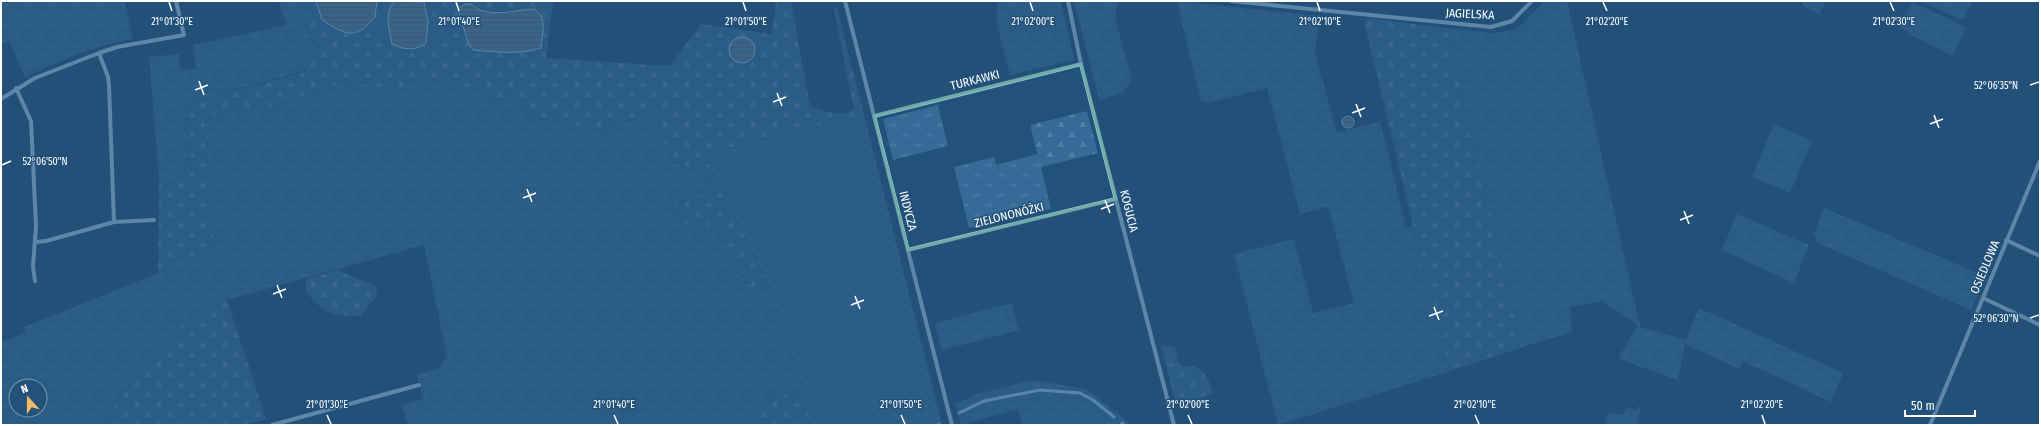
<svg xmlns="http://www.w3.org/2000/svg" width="2041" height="426" font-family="'Fira Sans Condensed',sans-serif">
<defs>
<pattern id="grass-tufts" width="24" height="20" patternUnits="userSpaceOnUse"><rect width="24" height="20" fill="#356b96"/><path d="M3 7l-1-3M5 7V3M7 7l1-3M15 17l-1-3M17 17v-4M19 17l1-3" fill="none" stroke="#5381a6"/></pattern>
<pattern id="forest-firs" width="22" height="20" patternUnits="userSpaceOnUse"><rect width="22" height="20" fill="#356b96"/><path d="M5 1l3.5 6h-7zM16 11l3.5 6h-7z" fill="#5381a6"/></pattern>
<pattern id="garden-dots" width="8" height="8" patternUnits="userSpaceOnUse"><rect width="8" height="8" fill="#356b96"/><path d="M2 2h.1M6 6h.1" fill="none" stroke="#5381a6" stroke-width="1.8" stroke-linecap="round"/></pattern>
<pattern id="water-rules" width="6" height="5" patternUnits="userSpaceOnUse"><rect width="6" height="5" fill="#587a97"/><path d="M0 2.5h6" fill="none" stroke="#526372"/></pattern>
</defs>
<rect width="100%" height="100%" fill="#225179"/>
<g fill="url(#grass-tufts)" fill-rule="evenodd">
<path d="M1,1H125L132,37V39C95,45 58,62 25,77L9,41L1,44Z"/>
<polygon points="278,1 316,1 322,20 316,19 311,40 317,47 307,51 307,70 184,105 192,173 159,178 149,57 179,54 180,69 196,69 193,45 287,25"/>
<path d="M377,1H394C384,15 389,28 392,44L367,26L375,17Z"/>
<polygon points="997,1 1061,1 1074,60 1010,75 997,25"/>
<polygon points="1074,1 1118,1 1115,18 1132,80 1122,93 1100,100 1098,95"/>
<polygon points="1177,1 1319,16 1315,53 1337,133 1380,121 1406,227 1413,226 1450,371 1278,425 1234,254 1294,239 1313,313 1354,303 1328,207 1300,214 1267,88 1207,103 1201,101"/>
<polygon points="1545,1 1567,1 1640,327 1686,340 1699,308 1843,373 1831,402 1743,361 1739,369 1685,344 1678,380 1619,359 1620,355 1638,325 1602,301 1570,307 1572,332 1523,347 1446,28 1494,33 1512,30 1519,27"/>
<polygon points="1802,1 1825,1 1820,15 1804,6"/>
<polygon points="1920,1 1972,1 1963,20"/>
<polygon points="1912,2 1966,27 1953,56 1912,35 1900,27"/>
<polygon points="837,7 851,64 845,65 834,8"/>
<path d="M460,19L462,27C447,29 436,32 426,43L428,22L447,24Z"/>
<path d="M433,78L457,84L466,92L482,90L491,101L511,94L531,115L548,121L560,116L572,119L601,133L621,120L644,122L654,109L663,117L660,142L671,148L677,163L711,177L710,195C660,193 678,230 703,230L710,224L713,214L717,215L736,267L747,277L750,287L767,282L804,391L760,401V425H408L402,405L423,399L417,374L439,368L447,356L424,245L227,300L188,319L125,388L104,425H1V342L26,333L24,327L196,258L215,253L205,124L211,115L248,107L281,104L330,86L364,82L384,97L409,84ZM16,386H40V410H16Z"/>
<polygon points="938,105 948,146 893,160 883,119"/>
<polygon points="1774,124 1812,141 1790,193 1752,177"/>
<polygon points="1038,154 1051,209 969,228 954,167 994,157 996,165"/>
<polygon points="1824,208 1985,276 1971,310 1818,243 1814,234"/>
<polygon points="1737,214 1809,245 1794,283 1722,250"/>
<polygon points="1012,303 1019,330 942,350 935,323"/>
<polygon points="1033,380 1086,389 1132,425 1022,425 1018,409 961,425 955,404 978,394"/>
<polygon points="1638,406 1641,407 1637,425 1605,425 1608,413 1624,415 1626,408 1638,410"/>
</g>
<g fill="url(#forest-firs)">
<path d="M425,1H553L546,58L670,66L701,24L772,34L776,1H791L809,101L812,107C825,111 842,118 854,109L845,65L851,64L864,114L704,154L767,282L750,288L747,277L736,268L717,215L713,214L710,224L703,230C676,230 662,193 710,195L711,177L677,163L671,148L660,142L653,128L663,117L654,110L644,122L621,120L601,133L579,129L572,119L560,116L548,121L531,115L511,94L491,101L482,91L466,92C437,69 413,82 384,97L364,82L330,86L281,104L248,107L211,115L205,124L215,253L158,273L159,178L192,172L184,105L307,71L301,58L307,51L317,47L307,31L310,23L316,19L360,32L367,26L399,48L421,47C436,34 441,30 462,27L468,43L530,51L541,48L543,21L519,10L490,12L474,8L458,9L460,19L447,24L428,22Z"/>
<polygon points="1367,18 1446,28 1523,347 1450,371 1413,226 1365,25"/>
<polygon points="1087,111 1098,153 1041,167 1030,125"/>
<path d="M338,270C351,278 361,278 376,287L377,296L360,316C330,316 325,314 306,292V279Z"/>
<polygon points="227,300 266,419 245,425 104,425 125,388 187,319"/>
<path d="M1161,346L1175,347L1178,362L1183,367L1195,366C1206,373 1210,381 1213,394L1176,404Z"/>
<polygon points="804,391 811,425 760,425 760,401"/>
</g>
<polygon fill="url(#garden-dots)" points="864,114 942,425 811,425 804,391 767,282 704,154"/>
<g fill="url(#water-rules)" stroke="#98c4e5">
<path d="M316,1H377L375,17C355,41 346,35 322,20Z"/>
<path d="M394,1L424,2L428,22L426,43C416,51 403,50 392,44C389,28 384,15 394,1Z"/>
<path d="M465,4H471C484,19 517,10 534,9C548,17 542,34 541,48C519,55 496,52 473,50L468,43L458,9Z"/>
<circle cx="742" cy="50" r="13"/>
<circle cx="1348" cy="122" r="6"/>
</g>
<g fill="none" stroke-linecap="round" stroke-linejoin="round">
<g stroke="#98c4e5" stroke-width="3">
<polyline points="959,413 984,401 1040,390 1080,393 1093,400 1114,417"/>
<polyline points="1122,423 1124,425"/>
<polyline points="938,425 939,424"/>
</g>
<g stroke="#a4c8e4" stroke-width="4">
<polyline points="845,1 952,425"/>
<polyline points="1068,1 1081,64 1174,425"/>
<polyline points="1231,1 1491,27 1512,21 1532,1"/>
<polyline points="99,53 108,77 109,85 114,222"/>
<polyline points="16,88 31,121 36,226 33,267 35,281"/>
<polyline points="1,99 35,78 99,53 117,47 184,35 176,1"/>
<polyline points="874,116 1081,64"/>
<polyline points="2006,240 2040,256"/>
<polyline points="36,242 46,241 114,222 154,220"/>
<polyline points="908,250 1116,199"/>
<polyline points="1983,298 2040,325"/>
<polyline points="272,425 419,385"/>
<polyline points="1930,425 2040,161"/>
</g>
</g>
<path d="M0 0H2041V426H0ZM1081,64L1116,199L908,250L874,116Z" fill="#225179" fill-opacity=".55" fill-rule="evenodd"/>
<path fill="none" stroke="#6fada8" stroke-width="3" stroke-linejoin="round" d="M1081,64L1116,199L908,250L874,116Z"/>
<path fill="none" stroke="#fff" stroke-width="1.5" d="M169,2L172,11M456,2L459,11M743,2L746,11M1030,2L1033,11M1317,2L1320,11M1603,2L1607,11M1890,2L1894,11M199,81L204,95M2030,85L2039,82M195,90L208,85M777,93L782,106M773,102L786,97M1356,104L1361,117M1352,113L1365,108M1934,115L1939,128M1930,124L1943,119M2,165L11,161M527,189L532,202M523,198L536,193M1105,200L1110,213M1101,209L1114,204M1684,211L1689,224M1680,220L1693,215M277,285L282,298M273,294L286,289M855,296L860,309M851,305L864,300M1434,307L1439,320M1429,316L1443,311M2030,318L2039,315M327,415L331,424M614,415L618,424M901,415L905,424M1188,415L1192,424M1475,415L1479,424M1762,415L1765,424"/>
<g text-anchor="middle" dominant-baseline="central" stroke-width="3" stroke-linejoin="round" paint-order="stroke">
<g font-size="12" fill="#fff" stroke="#225179">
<text transform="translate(1470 14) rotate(3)">JAGIELSKA</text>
<text transform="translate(975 80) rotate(-14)">TURKAWKI</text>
<text transform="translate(908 211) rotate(76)">INDYCZA</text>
<text transform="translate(1129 211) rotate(76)">KOGUCIA</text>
<text transform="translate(1009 215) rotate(-14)">ZIELONONÓŻKI</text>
<text transform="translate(1985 267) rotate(-67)">OSIEDLOWA</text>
</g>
</g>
<g font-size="10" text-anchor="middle" fill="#fff" stroke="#225179" stroke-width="3" stroke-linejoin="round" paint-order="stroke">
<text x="172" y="25">21°01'30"E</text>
<text x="459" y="25">21°01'40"E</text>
<text x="746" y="25">21°01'50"E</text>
<text x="1033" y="25">21°02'00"E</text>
<text x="1320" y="25">21°02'10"E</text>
<text x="1607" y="25">21°02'20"E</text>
<text x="1894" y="25">21°02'30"E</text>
<text x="1996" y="89">52°06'35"N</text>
<text x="45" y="165">52°06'50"N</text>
<text x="1996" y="322">52°06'30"N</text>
<text x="327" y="408">21°01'30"E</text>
<text x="614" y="408">21°01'40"E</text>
<text x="901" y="408">21°01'50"E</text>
<text x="1188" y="408">21°02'00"E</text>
<text x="1475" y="408">21°02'10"E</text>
<text x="1762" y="408">21°02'20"E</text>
</g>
<rect width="2041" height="426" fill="none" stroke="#ffffff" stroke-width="4"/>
<g transform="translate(28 398) rotate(339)"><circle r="19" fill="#225179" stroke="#7a97af"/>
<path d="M0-3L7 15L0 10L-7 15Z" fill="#f0ba66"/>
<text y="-6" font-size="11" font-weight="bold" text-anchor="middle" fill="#ffffff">N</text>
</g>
<path d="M1905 410v6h70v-6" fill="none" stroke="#ffffff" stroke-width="2"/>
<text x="1911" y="410" font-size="12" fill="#ffffff" stroke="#225179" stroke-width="3" paint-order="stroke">50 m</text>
</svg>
